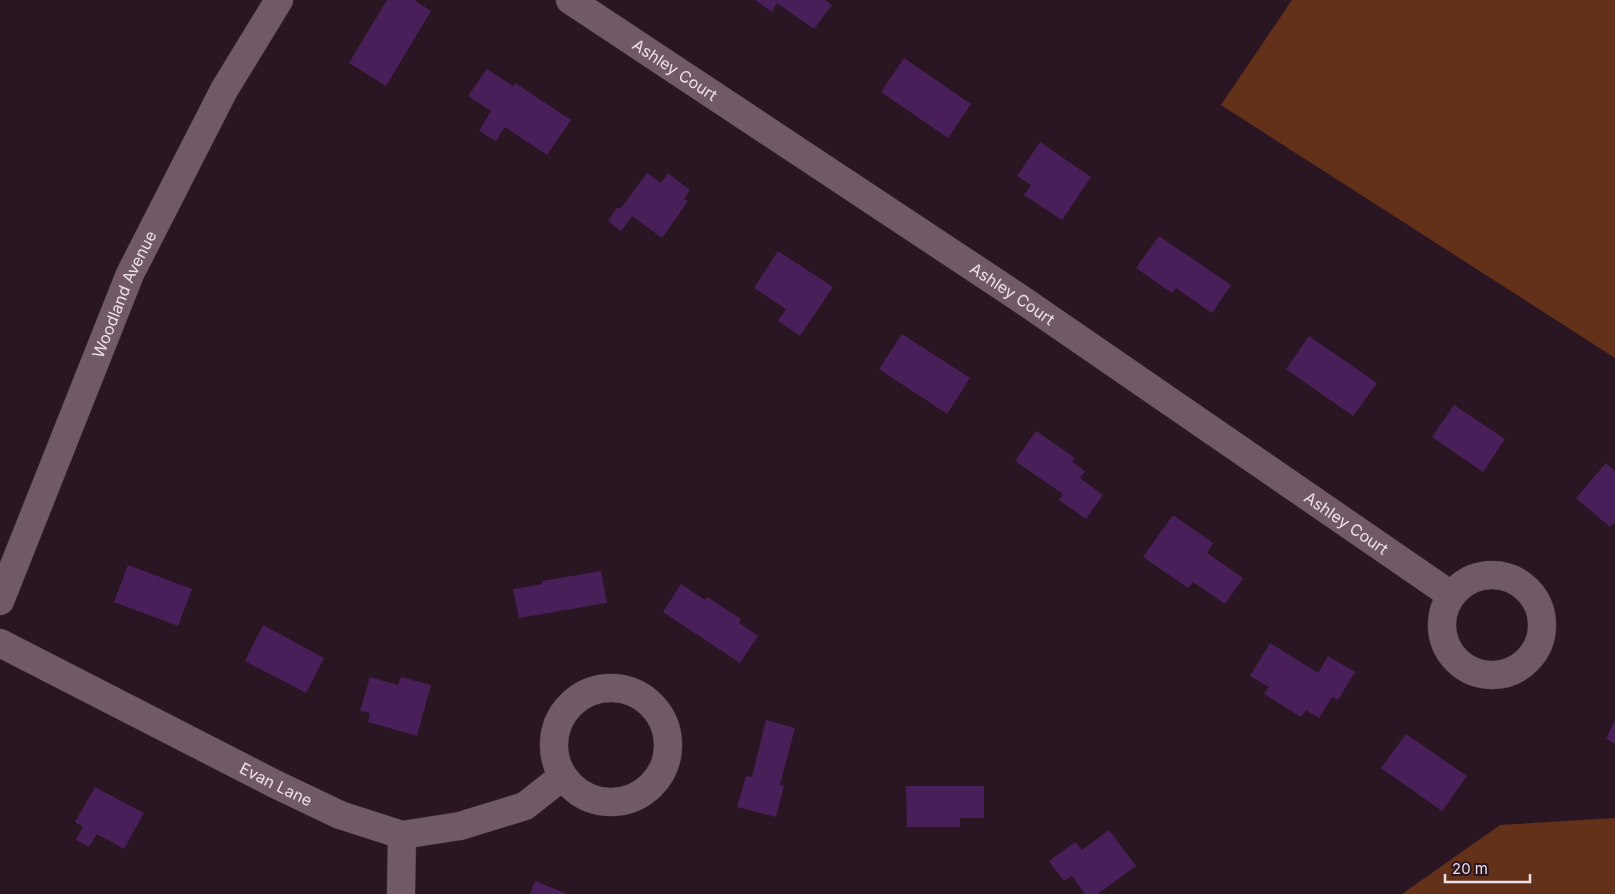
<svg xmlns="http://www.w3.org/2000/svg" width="1615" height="894" font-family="Inter,sans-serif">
<rect width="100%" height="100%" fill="#2a1622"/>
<g fill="#633019">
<polygon points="1292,0 1615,0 1615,358 1221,105"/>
<polygon points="1615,818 1615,894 1402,894 1500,825"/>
</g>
<g fill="#481f59">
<polygon points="387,0 414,0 431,11 386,86 349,63"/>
<polygon points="755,0 825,0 832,5 814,29 777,3 772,12"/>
<polygon points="904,58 971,104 948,138 881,92"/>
<polygon points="487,69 513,86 515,83 571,120 547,155 505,127 496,141 479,131 491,111 468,96"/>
<polygon points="1040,142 1091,177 1062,220 1024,195 1031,185 1017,176"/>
<polygon points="647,173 661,183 668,173 690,190 684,199 688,201 662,238 632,216 621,231 608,221 617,208 621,208"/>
<polygon points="1159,236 1231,285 1212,313 1176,288 1172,293 1136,268"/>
<polygon points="778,251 833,287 800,336 778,321 786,309 754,288"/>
<polygon points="902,334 970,378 947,414 879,369"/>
<polygon points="1309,336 1377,383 1353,416 1286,369"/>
<polygon points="1454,405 1505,439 1483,472 1432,437"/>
<polygon points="1036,431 1075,458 1072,462 1085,471 1080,478 1103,495 1086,519 1059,500 1063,494 1015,461"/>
<polygon points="1606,463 1615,471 1615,522 1610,527 1576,498"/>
<polygon points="1173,515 1213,543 1207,553 1243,578 1225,604 1193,582 1188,588 1143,557"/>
<polygon points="128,565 192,589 178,626 114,602"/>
<polygon points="601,571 607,603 519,618 513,589 542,584 542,581"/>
<polygon points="681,584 705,600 707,597 741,619 739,623 758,636 740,663 663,612"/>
<polygon points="263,625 324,658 306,693 245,661"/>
<polygon points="1270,643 1318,673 1328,656 1355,672 1338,700 1332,697 1319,718 1306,710 1301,717 1264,694 1269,687 1250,676"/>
<polygon points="370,677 398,685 401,677 431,685 417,736 368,722 370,713 360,711"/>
<polygon points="766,720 795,728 780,785 784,786 776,817 737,807 746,776 752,777"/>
<polygon points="1615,720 1615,744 1606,739"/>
<polygon points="1406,734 1467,776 1442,811 1381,768"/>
<polygon points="906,786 984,786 984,818 960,818 960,827 907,827"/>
<polygon points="95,787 144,813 124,849 97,834 89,847 76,840 83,827 75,822"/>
<polygon points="1109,830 1136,866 1098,894 1085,894 1072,876 1064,881 1049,861 1075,842 1082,850"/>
<polygon points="535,881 567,894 530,894"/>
</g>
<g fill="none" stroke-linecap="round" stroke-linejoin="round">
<defs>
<g id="minor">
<path id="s1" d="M570,0L1018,297L1451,595"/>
<circle cx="1492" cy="625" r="50"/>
<path id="s2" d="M0,601L130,274L224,90L279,0"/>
<path id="s3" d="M0,643L275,784L340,815L402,835L460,826L525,806L563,776"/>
<circle cx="611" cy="745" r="57"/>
<polyline points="401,894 402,835"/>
</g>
</defs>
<use href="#minor" stroke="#42343b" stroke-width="29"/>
<use href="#minor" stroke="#715967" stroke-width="28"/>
</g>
<g text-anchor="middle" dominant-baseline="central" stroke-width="4" stroke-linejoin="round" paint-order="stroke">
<g font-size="16" fill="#eee0e7" stroke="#2a1622">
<text stroke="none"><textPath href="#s1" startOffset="126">Ashley Court</textPath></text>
<text stroke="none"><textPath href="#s2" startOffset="331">Woodland Avenue</textPath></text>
<text stroke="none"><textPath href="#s1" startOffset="531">Ashley Court</textPath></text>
<text stroke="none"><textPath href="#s1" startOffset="936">Ashley Court</textPath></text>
<text stroke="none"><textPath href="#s3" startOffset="310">Evan Lane</textPath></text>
</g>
</g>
<path d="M1445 874v8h85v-8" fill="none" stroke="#eee0e7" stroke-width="2.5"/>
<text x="1452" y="874" font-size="15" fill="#eee0e7" stroke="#2a1622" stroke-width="4" paint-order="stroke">20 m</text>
</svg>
